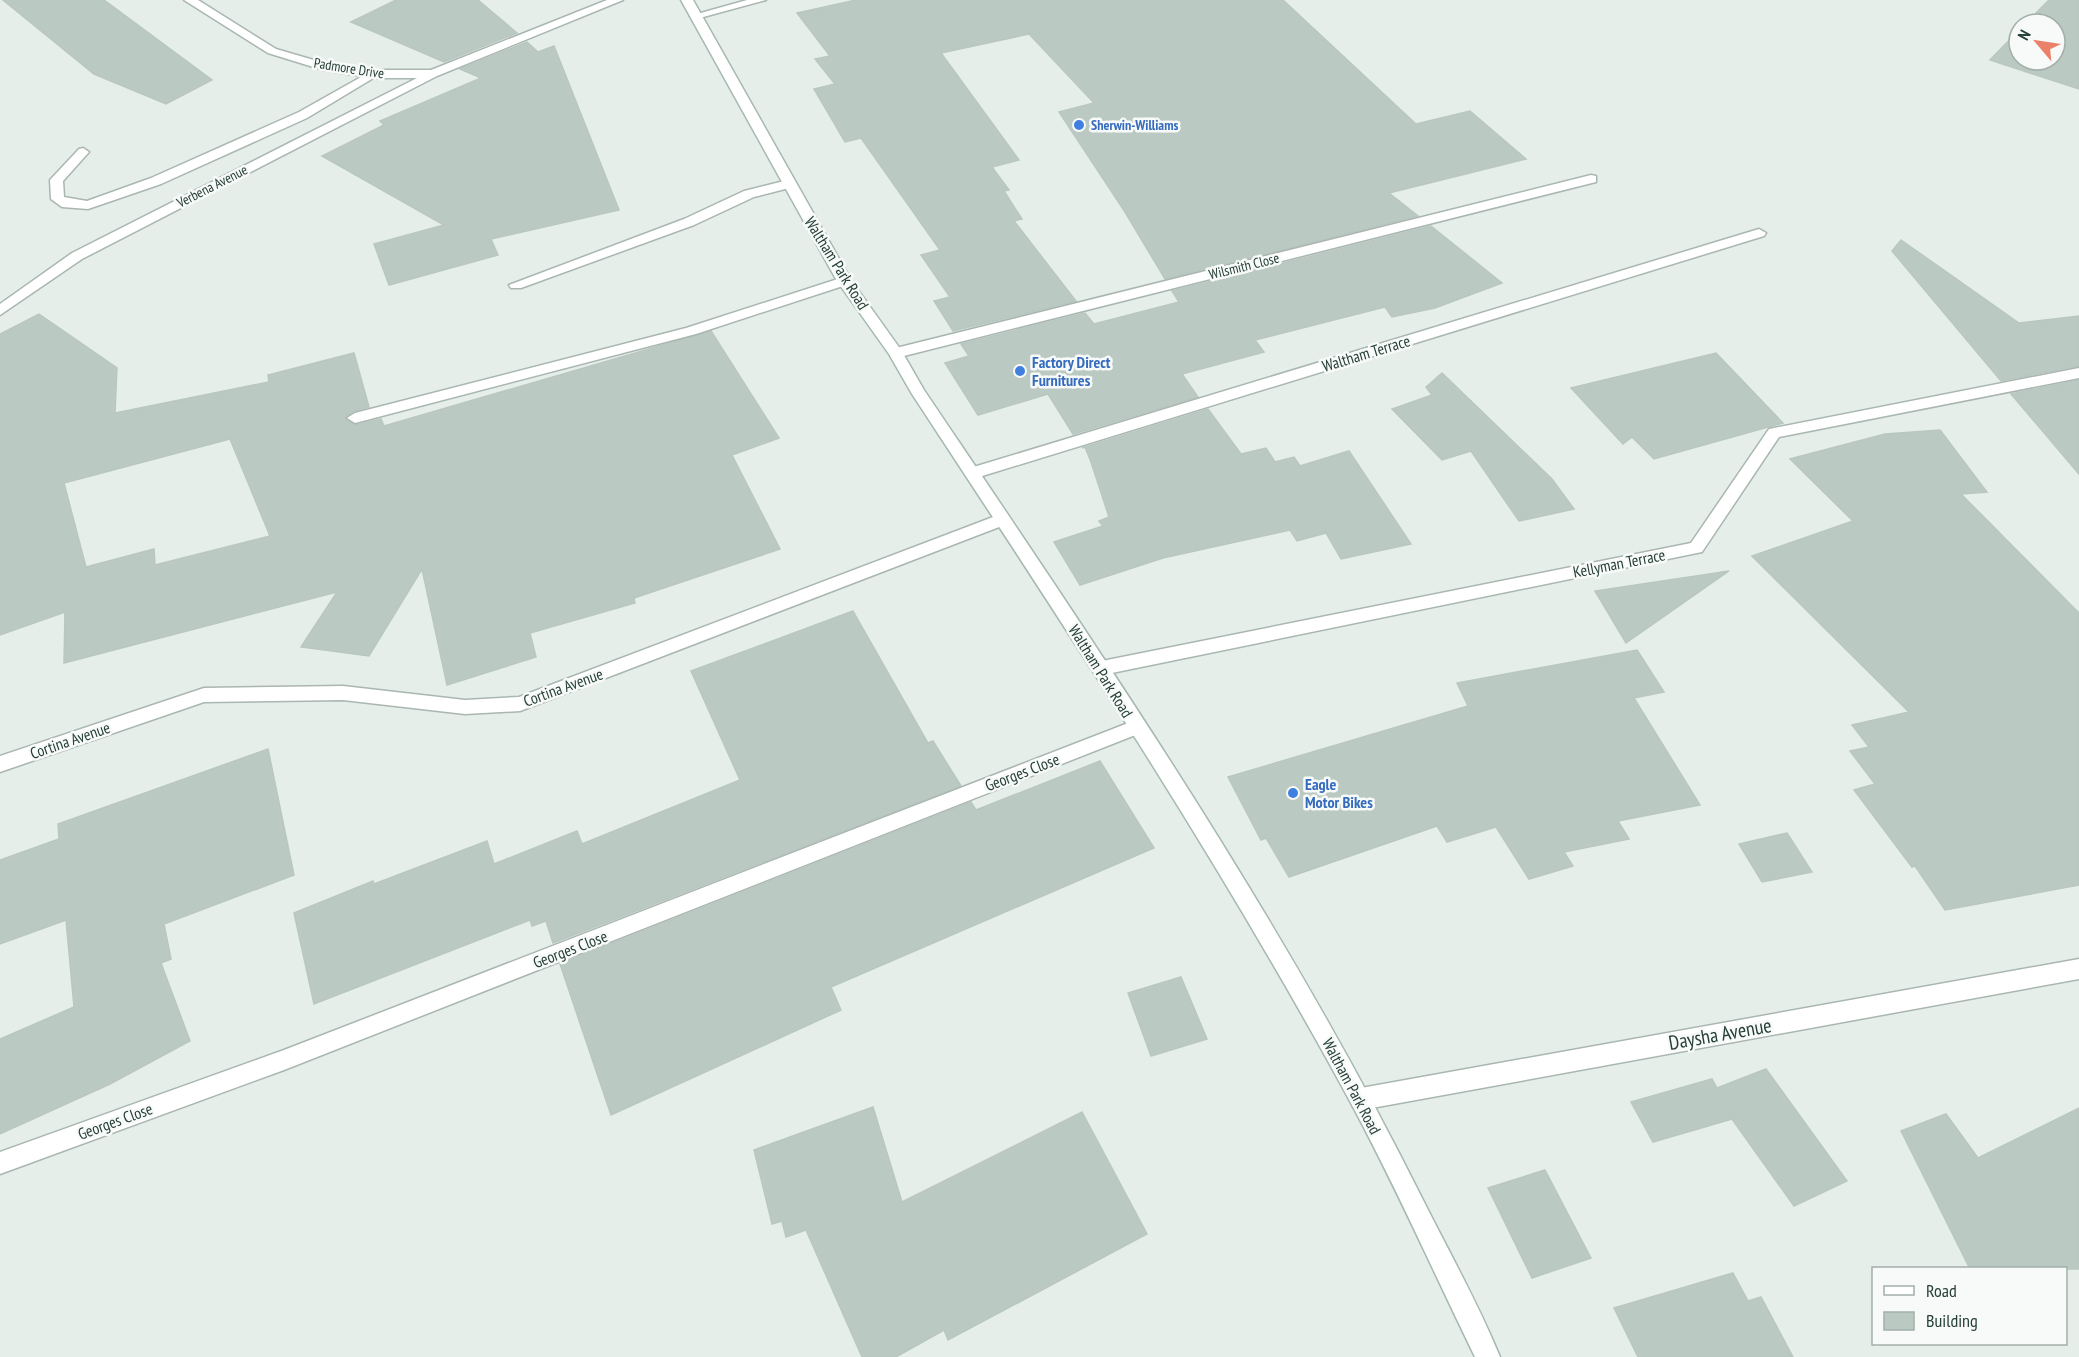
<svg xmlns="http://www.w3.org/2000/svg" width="2079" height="1357" font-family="'PT Sans Narrow',sans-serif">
<rect width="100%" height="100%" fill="#e6eeea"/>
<g fill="#bbc9c3" stroke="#b9c7c0" stroke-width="1.5" fill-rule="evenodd">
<polygon points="3,0 104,0 212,80 166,104 94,74"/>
<polygon points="396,0 478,0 517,33 444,62 351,22"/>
<polygon points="856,0 1283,0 1416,124 1470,111 1526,159 1389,193 1418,216 1165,279 1125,212 1059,112 1094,103 1029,34 941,53 1019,160 992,167 1009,190 1004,191 1022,219 1014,221 1076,301 953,331 934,301 950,297 921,255 940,250 861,138 845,142 814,89 835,84 815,59 830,56 797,13"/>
<polygon points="2049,0 2079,0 2079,89 1990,60 2019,30 2019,60 2055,60 2055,24 2025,24"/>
<polygon points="527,42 538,52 554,46 619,210 491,239 498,255 389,285 374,244 444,225 322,156 384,125 380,121 481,78 460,69"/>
<polygon points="1431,226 1502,283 1435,308 1392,317 1385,307 1255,340 1264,352 1182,374 1198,397 1073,434 1048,394 978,415 945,363 969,356 961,344 1085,313 1094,324 1179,302 1172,291"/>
<polygon points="1901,240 2019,323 2079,316 2079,366 2001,381 1892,251"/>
<path d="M39,314L117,368L115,413L269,382L268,375L354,353L369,407L354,411L345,417L356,425L381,419L384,426L711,331L779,438L732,455L780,549L634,598L635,603L530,633L536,657L447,685L422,569L369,656L301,647L337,592L64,663L65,612L0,635V334ZM230,439L270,536L155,565L154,549L86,567L64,483Z"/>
<polygon points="1716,353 1783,423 1654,459 1632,437 1623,444 1571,388"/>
<polygon points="1442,373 1552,479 1574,509 1519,521 1471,451 1442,460 1392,409 1432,395 1426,387"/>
<polygon points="2079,380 2079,474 2011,394"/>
<polygon points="1208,409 1241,454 1266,448 1275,462 1294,457 1300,466 1349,451 1411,544 1341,559 1326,533 1297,541 1290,530 1163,558 1080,585 1054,542 1103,526 1099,521 1109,517 1091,462 1085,447 1082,448"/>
<polygon points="1940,430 1987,492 1961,494 2079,613 2079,885 1945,910 1915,866 1912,867 1854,790 1875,784 1850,751 1869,747 1852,725 1909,712 1752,556 1853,521 1790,459 1885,434"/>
<polygon points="1729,571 1626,643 1595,591"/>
<polygon points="853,611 928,743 933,741 961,786 553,943 546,921 532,926 530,920 314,1004 294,913 373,881 374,884 487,841 494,864 577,831 582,844 740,780 691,671"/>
<polygon points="1637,650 1664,692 1634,698 1700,805 1618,821 1629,839 1564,852 1573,866 1529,879 1496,827 1447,842 1437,826 1289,877 1266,838 1261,840 1228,777 1468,706 1457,683"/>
<polygon points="268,749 294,875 164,924 171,959 161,963 190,1041 110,1084 0,1134 0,1039 74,1007 66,920 0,944 0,860 59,839 58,824"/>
<polygon points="1100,761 1154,848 831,987 841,1010 611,1115 560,964 971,802 976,810"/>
<polygon points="1787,833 1812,872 1762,882 1739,844"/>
<polygon points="1181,977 1207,1039 1151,1056 1128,993"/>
<polygon points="1766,1069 1847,1181 1794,1206 1732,1119 1653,1142 1631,1102 1712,1079 1717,1088"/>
<polygon points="873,1107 902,1202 1082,1112 1147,1234 948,1340 944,1330 896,1357 862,1357 806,1230 786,1237 782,1221 772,1224 754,1150"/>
<polygon points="2079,1108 2079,1269 1970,1269 1901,1131 1946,1114 1978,1158"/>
<polygon points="1545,1170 1591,1258 1532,1278 1488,1188"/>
<polygon points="1733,1273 1748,1301 1761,1297 1793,1357 1638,1357 1614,1308"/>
</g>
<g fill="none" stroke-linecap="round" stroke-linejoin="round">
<defs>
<g id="lane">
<polygon points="370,72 380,74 307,118 161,184 88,209 62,207 51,199 50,180 79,149 83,148 89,152 63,181 64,197 87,201 151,178 299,112"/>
<polygon points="788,180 793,181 793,187 754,197 694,225 521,288 511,288 509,285 684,219 744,191"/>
<polygon points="844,277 849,278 849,284 696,334 355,423 347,418 355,413 686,328"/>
</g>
<g id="street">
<polygon points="184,0 198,0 276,49 324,63 374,70 431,70 607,0 623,0 437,76 82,259 0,315 0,304 72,253 417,78 374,78 323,70 268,53"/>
<polygon points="747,0 766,0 696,19 690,16"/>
<polygon points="1591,175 1596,176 1596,182 896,358 889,353 896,348"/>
<polygon points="1759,229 1766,233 1764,236 979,477 967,477 965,473 967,469"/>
<polygon points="2079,368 2079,378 1779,437 1702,552 1102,675 1096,673 1093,668 1096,663 1102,661 1691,543 1769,429"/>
<polygon points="1001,514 1009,520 1007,524 520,711 465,714 343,700 204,702 0,772 0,756 204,688 343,686 465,700 519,697"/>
<polygon points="1136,720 1143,722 1145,727 1143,732 284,1070 0,1174 0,1152 284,1050"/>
<polygon points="2079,959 2079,979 1361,1110 1353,1107 1350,1099 1353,1091 1361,1088"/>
</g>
<path id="secondary" d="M681,0H693L851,280L901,350L924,390C1101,653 1281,915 1423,1200C1449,1252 1478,1303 1500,1357H1475C1434,1273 1396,1187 1352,1105C1219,859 1065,627 912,394L889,354L837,281Z"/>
</defs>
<use href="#lane" stroke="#a9b6b1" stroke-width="3"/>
<use href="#street" stroke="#a9b6b1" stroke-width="3"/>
<use href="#secondary" stroke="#a5b9b1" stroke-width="3"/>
<use href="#lane" fill="#fff" fill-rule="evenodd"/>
<use href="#street" fill="#fff" fill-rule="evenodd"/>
<use href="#secondary" fill="#fff" fill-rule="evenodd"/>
</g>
<g fill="#3f7fe0" stroke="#f7faf8" stroke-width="2">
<circle cx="1079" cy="125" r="6"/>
<circle cx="1020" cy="371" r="6"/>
<circle cx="1293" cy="793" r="6"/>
</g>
<g text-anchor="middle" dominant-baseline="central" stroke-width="5" stroke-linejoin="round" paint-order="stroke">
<g font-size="14" fill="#263f37" stroke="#f7faf8">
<text transform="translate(349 68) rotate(9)">Padmore Drive</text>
<text transform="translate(212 186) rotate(-27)">Verbena Avenue</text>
<text transform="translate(1244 266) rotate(-14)">Wilsmith Close</text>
</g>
<g font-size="14" font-weight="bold" fill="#366cbe" stroke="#f7faf8" text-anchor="start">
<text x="1091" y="125">Sherwin-Williams</text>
</g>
<g font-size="16" fill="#263f37" stroke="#f7faf8">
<text transform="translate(837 263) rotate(58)">Waltham Park Road</text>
<text transform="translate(1366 353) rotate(-17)">Waltham Terrace</text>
<text transform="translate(1619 563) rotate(-11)">Kellyman Terrace</text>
<text transform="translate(1101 671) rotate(58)">Waltham Park Road</text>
<text transform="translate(563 687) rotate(-20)">Cortina Avenue</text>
<text transform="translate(70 740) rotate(-19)">Cortina Avenue</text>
<text transform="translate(1022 772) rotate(-21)">Georges Close</text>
<text transform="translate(570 949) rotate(-21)">Georges Close</text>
<text transform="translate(1352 1086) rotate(62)">Waltham Park Road</text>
<text transform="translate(115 1121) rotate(-20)">Georges Close</text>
</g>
<g font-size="16" font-weight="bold" fill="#366cbe" stroke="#f7faf8" text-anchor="start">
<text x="1032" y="362">Factory Direct<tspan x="1032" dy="18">Furnitures</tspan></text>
<text x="1305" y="784">Eagle<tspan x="1305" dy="18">Motor Bikes</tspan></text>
</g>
<g font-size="20" fill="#263f37" stroke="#f7faf8">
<text transform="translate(1720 1034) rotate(-10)">Daysha Avenue</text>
</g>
</g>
<rect x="1872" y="1267" width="195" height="78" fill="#f7faf8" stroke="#a3afab" stroke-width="1.5"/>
<rect x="1884" y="1286" width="30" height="9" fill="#ffffff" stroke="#a3afab" stroke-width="1.5"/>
<text x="1926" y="1297" font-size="18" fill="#263f37">Road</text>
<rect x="1884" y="1312" width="30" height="18" fill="#bbc9c3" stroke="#a3afab" stroke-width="1.5"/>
<text x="1926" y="1327" font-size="18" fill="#263f37">Building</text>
<g transform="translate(2037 42) rotate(299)"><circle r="28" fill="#f7faf8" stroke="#a3afab" stroke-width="1.5"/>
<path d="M0-4.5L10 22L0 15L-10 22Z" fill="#ea8168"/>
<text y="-9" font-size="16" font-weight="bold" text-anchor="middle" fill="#263f37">N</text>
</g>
</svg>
